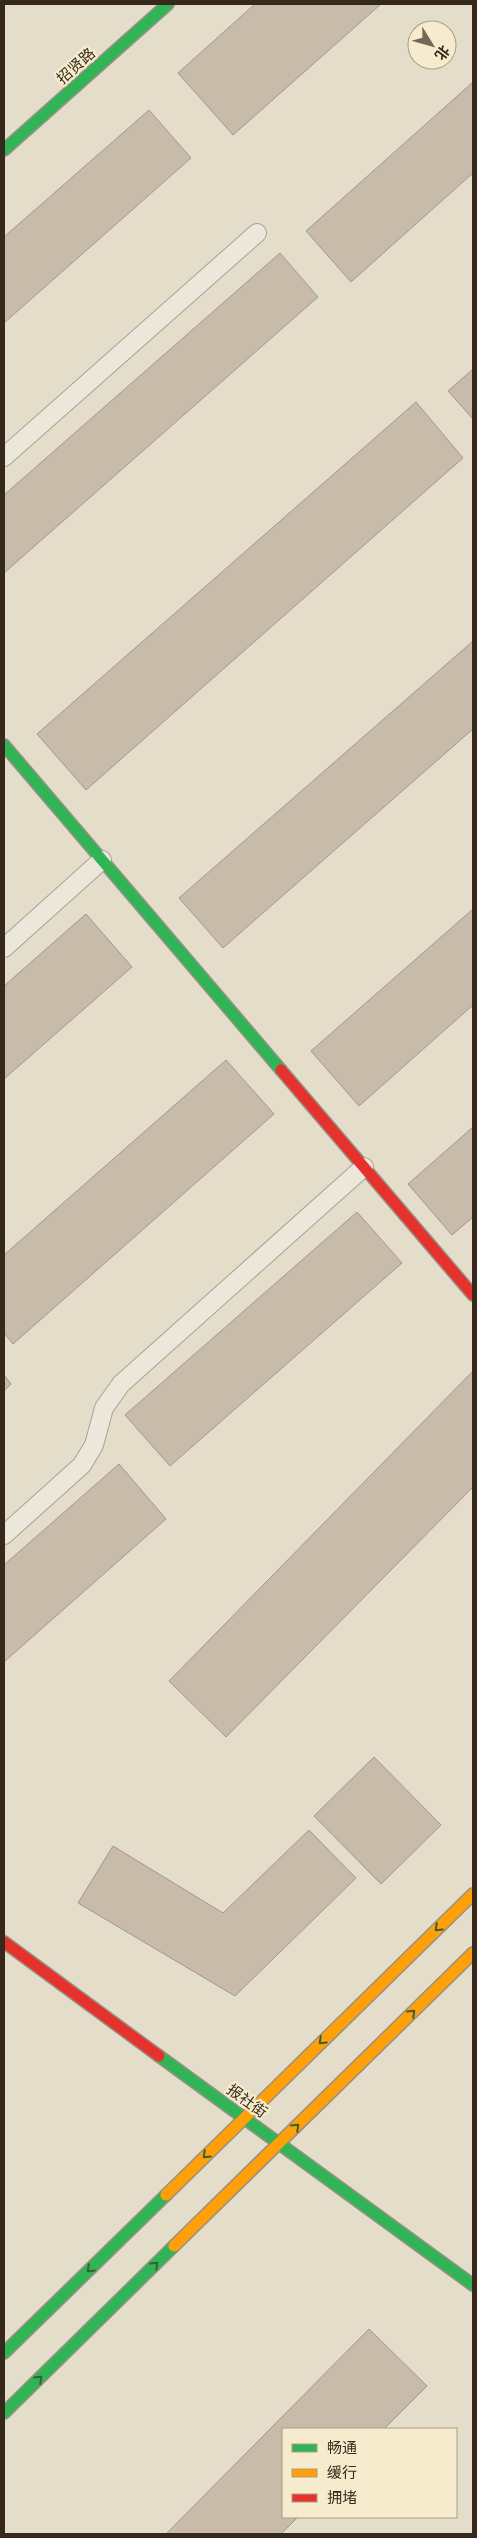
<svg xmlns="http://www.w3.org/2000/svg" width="477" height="2538" font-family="'Times New Roman','Noto Sans SC',serif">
<rect width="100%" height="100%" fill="#e4ddc9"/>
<g fill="#c8bbaa" stroke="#a39889">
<polygon points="255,4 381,4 233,135 178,73"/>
<polygon points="473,82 473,173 351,282 306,231"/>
<polygon points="149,110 191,158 4,323 4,237"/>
<polygon points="280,253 318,297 4,573 4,495"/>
<polygon points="473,369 473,419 448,391"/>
<polygon points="416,402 463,458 86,790 37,734"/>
<polygon points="473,641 473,729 223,948 179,898"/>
<polygon points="473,909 473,1005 359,1106 311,1051"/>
<polygon points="86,914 132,967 4,1079 4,986"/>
<polygon points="226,1060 274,1114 13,1344 4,1333 4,1255"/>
<polygon points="473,1127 473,1217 452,1235 408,1184"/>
<polygon points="357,1212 402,1263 170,1466 125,1415"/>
<polygon points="473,1371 473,1487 226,1737 169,1681"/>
<polygon points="4,1375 11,1384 4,1391"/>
<polygon points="119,1464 166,1519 4,1662 4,1565"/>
<polygon points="374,1757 441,1825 381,1884 314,1816"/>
<polygon points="309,1830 356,1878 235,1996 78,1903 113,1846 223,1913"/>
<polygon points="369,2329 427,2386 384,2429 283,2429 283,2517 298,2517 281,2534 166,2534"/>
</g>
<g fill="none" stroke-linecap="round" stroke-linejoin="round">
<defs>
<g id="lane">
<polyline points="4,457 257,233"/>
<polyline points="4,948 102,860"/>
<polyline points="4,1535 82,1465 94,1445 104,1408 121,1384 364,1167"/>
</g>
<g id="fast">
<polyline points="4,150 168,4"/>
<polyline points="4,745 281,1070"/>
<polyline points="159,2056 473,2285"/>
<polyline points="4,2353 166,2195"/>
<polyline points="4,2413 174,2246"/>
</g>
<g id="slow">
<polyline points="166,2195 473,1894"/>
<polyline points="174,2246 473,1953"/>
</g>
<g id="jam">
<polyline points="281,1070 473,1295"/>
<polyline points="4,1942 159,2056"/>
</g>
</defs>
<use href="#lane" stroke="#a9a193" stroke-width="20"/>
<use href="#fast" stroke="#989183" stroke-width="14"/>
<use href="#slow" stroke="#989183" stroke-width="14"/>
<use href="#jam" stroke="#989183" stroke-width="14"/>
<use href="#lane" stroke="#ece7db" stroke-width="18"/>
<use href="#fast" stroke="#30b455" stroke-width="11"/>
<use href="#slow" stroke="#ff9f0a" stroke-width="11"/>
<use href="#jam" stroke="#e5322d" stroke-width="11"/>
</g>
<defs><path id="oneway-chevron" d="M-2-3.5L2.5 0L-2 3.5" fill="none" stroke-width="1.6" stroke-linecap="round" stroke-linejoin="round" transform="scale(1.25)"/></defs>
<g stroke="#346132">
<use href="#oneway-chevron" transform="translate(438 1928) rotate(136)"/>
<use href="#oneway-chevron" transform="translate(412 2013) rotate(-44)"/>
<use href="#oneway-chevron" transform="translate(322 2041) rotate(136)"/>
<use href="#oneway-chevron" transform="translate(296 2127) rotate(-44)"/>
<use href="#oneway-chevron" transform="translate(206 2155) rotate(136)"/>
<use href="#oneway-chevron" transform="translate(155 2265) rotate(-44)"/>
<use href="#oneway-chevron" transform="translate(90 2269) rotate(136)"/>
<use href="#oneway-chevron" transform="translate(39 2379) rotate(-44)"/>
</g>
<g text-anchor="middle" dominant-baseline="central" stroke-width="4.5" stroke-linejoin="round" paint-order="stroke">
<g font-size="15" fill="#36291b" stroke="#f6eccd">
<text transform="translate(76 66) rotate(-42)">招贤路</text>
<text transform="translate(247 2101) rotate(36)">报社街</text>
</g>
</g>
<rect width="477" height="2538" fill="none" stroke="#36291b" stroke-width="10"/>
<rect x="282" y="2428" width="175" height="90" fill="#f6eccd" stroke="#a99e86"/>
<rect x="292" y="2444" width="25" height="8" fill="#30b455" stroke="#a99e86"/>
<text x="327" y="2453" font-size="15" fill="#36291b">畅通</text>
<rect x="292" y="2469" width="25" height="8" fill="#ff9f0a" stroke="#a99e86"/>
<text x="327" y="2478" font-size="15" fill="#36291b">缓行</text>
<rect x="292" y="2494" width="25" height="8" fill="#e5322d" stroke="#a99e86"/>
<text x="327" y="2503" font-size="15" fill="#36291b">拥堵</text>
<g transform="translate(432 45) rotate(127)"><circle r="24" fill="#f6eccd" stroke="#a99e86"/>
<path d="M0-4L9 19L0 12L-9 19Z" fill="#736858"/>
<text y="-8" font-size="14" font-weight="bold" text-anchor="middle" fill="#36291b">北</text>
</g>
</svg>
